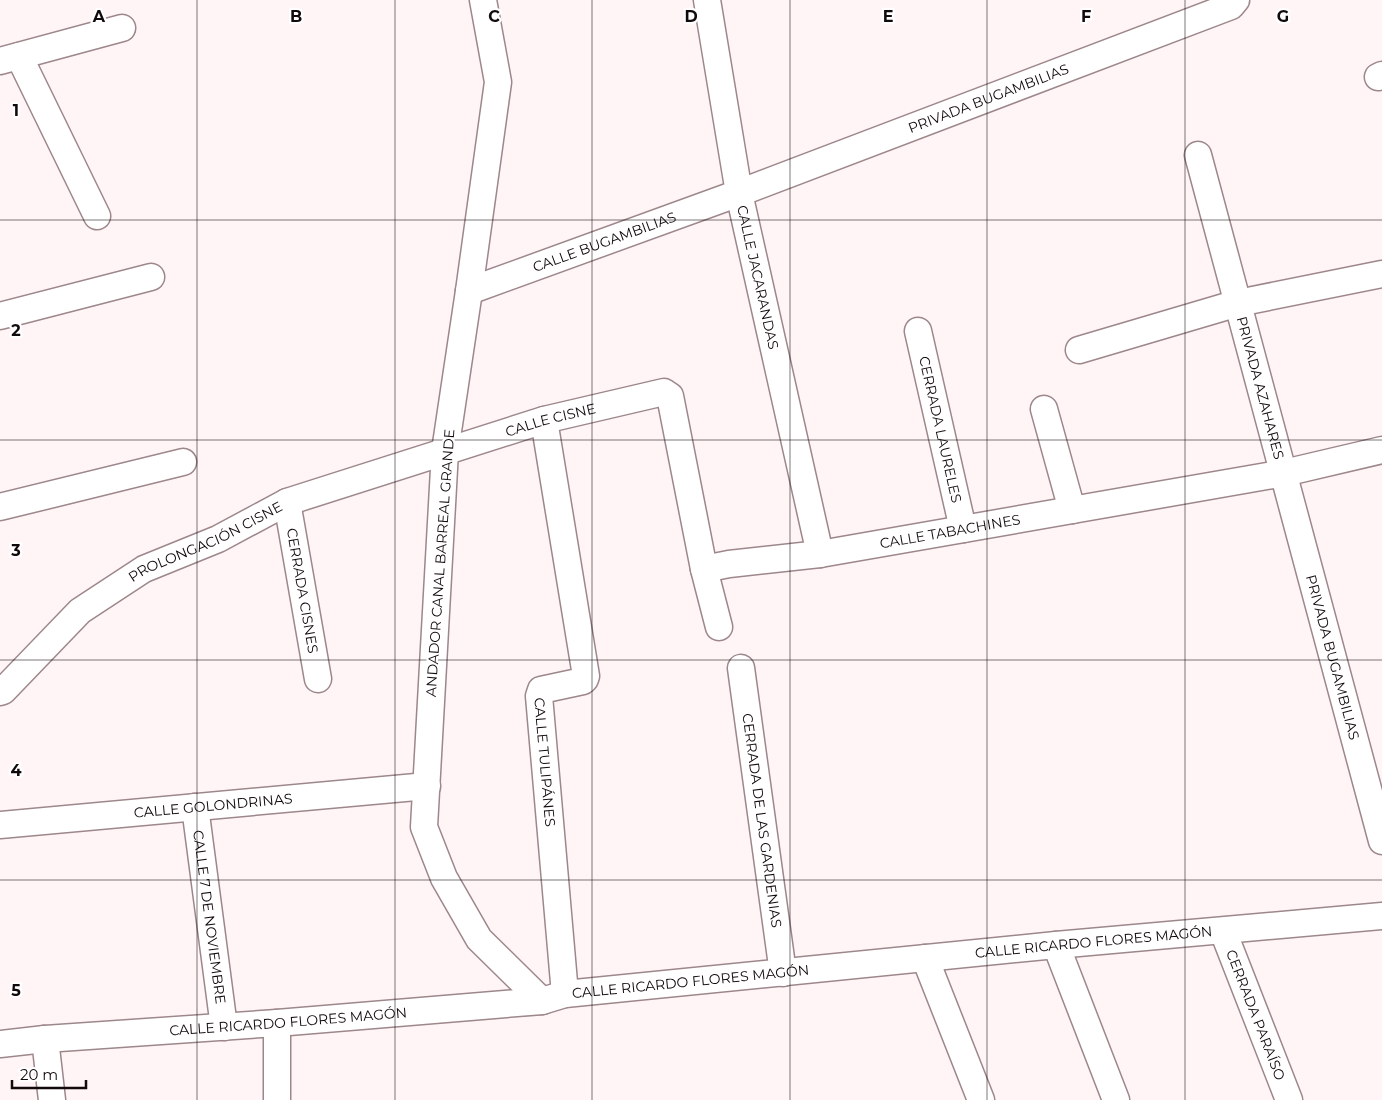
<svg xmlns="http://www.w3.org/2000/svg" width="1382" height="1100" font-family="Montserrat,sans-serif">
<rect width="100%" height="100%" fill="#fff5f6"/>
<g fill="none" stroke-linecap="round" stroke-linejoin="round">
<defs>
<g id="minor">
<polyline points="483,0 498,82 469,291 445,451 424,827 444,878 479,939 542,1001"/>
<path id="s1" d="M707,0L739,193L820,554"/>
<polyline points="19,56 97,216"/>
<polyline points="0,61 122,28"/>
<polyline points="1378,77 1382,75"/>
<path id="s2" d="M1198,155L1382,841"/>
<path id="s3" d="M469,291L739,193L1231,6L1236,0"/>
<polyline points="0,316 151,277"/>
<path id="s4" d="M918,331L963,529"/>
<polyline points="1079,350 1238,303 1382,274"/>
<polyline points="1044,409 1072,510"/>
<path id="s5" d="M544,420L586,676L585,679L583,681L541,690L539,696L565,994"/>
<path id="s6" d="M287,502L318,679"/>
<polyline points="0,507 183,462"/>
<path id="s7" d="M704,569L729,564L820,554L1284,473L1382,450"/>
<path id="s8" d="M741,668L783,973"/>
<path id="s9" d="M0,692L3,691L80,611L144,569L218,539L287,502L544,420L664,392L670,396L704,569L719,627"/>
<path id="s10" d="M195,807L224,1027"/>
<path id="s11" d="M0,825L427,786"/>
<path id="s12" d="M1223,931L1289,1100"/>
<polyline points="1056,945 1116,1100"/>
<polyline points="925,958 981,1100"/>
<polyline points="45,1039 52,1100"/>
<path id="s13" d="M0,1044L45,1039L277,1023L542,1001L565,994L1056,945L1382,916"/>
<polyline points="277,1100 277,1023"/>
</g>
</defs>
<use href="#minor" stroke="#9d878b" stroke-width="29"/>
<use href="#minor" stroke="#fff" stroke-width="26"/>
</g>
<path fill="none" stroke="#11090b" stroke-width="1" stroke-opacity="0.55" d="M197,0V1100M395,0V1100M592,0V1100M790,0V1100M987,0V1100M1185,0V1100M0,220H1382M0,440H1382M0,660H1382M0,880H1382"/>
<g text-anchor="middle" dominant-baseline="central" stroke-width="4.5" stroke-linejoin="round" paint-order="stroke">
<g font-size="14" fill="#11090b" stroke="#fff">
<text stroke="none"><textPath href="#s3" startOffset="554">PRIVADA BUGAMBILIAS</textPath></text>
<text stroke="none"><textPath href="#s3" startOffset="144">CALLE BUGAMBILIAS</textPath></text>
<text stroke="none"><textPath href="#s1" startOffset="282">CALLE JACARANDAS</textPath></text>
<text stroke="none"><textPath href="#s2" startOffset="241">PRIVADA AZAHARES</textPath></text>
<text stroke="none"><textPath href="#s9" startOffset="625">CALLE CISNE</textPath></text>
<text stroke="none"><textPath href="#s4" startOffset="101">CERRADA LAURELES</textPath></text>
<text stroke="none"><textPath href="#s7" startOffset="249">CALLE TABACHINES</textPath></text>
<text stroke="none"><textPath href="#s9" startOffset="258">PROLONGACIÓN CISNE</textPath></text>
<text transform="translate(440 563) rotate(-86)">ANDADOR CANAL BARREAL GRANDE</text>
<text stroke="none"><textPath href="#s6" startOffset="90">CERRADA CISNES</textPath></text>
<text stroke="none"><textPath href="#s2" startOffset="520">PRIVADA BUGAMBILIAS</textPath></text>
<text stroke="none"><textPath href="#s5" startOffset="381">CALLE TULIPÁNES</textPath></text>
<text stroke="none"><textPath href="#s11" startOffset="214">CALLE GOLONDRINAS</textPath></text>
<text stroke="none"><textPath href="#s8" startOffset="154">CERRADA DE LAS GARDENIAS</textPath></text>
<text stroke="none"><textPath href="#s10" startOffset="111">CALLE 7 DE NOVIEMBRE</textPath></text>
<text stroke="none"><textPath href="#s13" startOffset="1099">CALLE RICARDO FLORES MAGÓN</textPath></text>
<text stroke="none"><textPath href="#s13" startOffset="694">CALLE RICARDO FLORES MAGÓN</textPath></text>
<text stroke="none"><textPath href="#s12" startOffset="90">CERRADA PARAÍSO</textPath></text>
<text stroke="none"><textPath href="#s13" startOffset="289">CALLE RICARDO FLORES MAGÓN</textPath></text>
</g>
</g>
<g font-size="16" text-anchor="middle" font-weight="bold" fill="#11090b" stroke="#fff" stroke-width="4.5" stroke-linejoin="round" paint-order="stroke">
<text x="99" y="22">A</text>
<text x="296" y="22">B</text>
<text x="494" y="22">C</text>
<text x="691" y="22">D</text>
<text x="888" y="22">E</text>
<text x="1086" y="22">F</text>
<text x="1283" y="22">G</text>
<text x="16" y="116">1</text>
<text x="16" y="336">2</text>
<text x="16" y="556">3</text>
<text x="16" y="776">4</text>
<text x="16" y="996">5</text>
</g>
<path d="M12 1080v8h74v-8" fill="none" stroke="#11090b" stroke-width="2.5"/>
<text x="20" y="1080" font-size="15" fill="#11090b" stroke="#ffffff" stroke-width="4" paint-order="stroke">20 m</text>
</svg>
